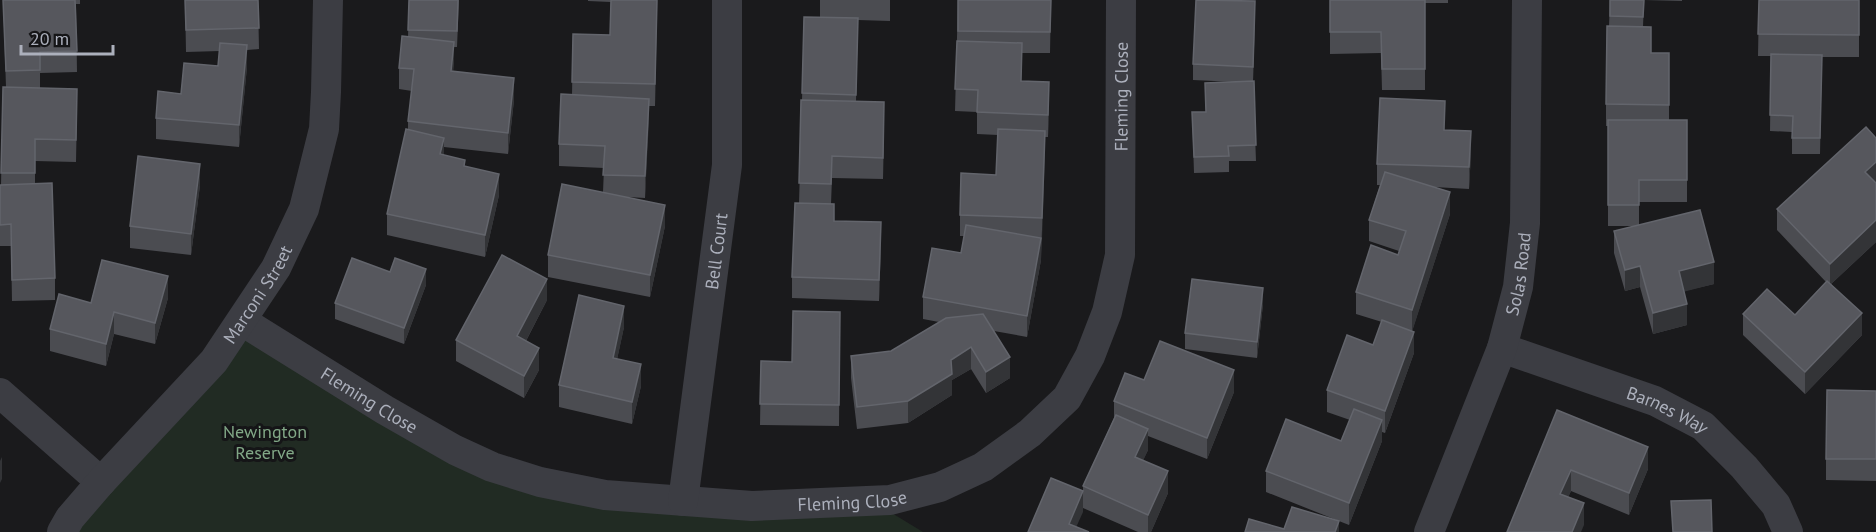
<svg xmlns="http://www.w3.org/2000/svg" width="1876" height="532" font-family="'PT Sans',sans-serif">
<rect width="100%" height="100%" fill="#1a1a1c"/>
<polygon fill="#212b23" points="242,321 540,482 872,501 923,532 62,532"/>
<g fill="none" stroke-linecap="round" stroke-linejoin="round">
<g stroke="#3c3d43" stroke-width="30">
<path id="s1" d="M242,321L385,410L455,450L492,467L540,482L605,495L752,506L890,500L940,487L983,467L1030,433L1067,398L1090,356L1107,312L1120,255L1121,0"/>
<path id="s2" d="M1502,348L1655,401L1703,426L1744,467L1776,505L1788,532"/>
<polyline points="0,393 101,482"/>
<path id="s3" d="M683,501L727,165V0"/>
<path id="s4" d="M62,532L70,518L101,482L214,361L276,268L304,209L324,129L326,92L328,0"/>
<path id="s5" d="M1429,532L1502,348L1518,287L1525,223L1527,0"/>
</g>
</g>
<g fill="#4b4c51">
<polygon points="3,0 80,0 80,4 76,4 77,72 40,73 40,88 77,110 76,162 35,161 35,183 55,278 55,300 12,301 11,246 0,246 0,185 1,185 3,87 6,87"/>
<polygon points="185,0 258,0 259,49 247,50 247,67 239,147 156,139 156,118 181,94 218,66 220,51 186,52"/>
<polygon points="409,0 459,0 457,47 454,47 453,72 514,100 508,154 444,147 444,155 465,166 499,195 485,257 387,235 387,214 408,130 408,121 412,91 399,89 399,68 408,37"/>
<polygon points="588,0 657,0 655,106 649,106 645,198 627,197 665,226 650,297 548,277 548,255 603,192 604,168 559,166 559,144 572,95 573,34 610,35 611,2 588,1"/>
<polygon points="820,0 890,0 890,21 858,20 856,101 884,124 883,179 832,178 831,204 834,221 881,244 879,301 792,298 792,277 799,203 802,100 804,17 820,17"/>
<polygon points="958,0 1051,0 1050,53 1022,53 1021,81 1049,104 1048,137 1045,137 1041,260 1027,337 994,331 1010,378 986,393 971,369 952,380 952,395 908,423 857,429 851,378 851,356 891,351 939,322 923,319 923,297 961,253 964,236 960,236 960,215 996,175 998,135 977,134 977,112 955,111"/>
<polygon points="1330,0 1448,0 1448,3 1425,3 1425,90 1382,90 1381,53 1330,54"/>
<polygon points="1610,0 1682,0 1682,1 1644,0 1643,27 1651,53 1669,53 1669,120 1687,120 1687,202 1639,202 1639,225 1714,284 1684,291 1687,325 1653,334 1640,287 1625,291 1614,253 1614,231 1635,226 1608,226 1608,126 1606,126 1606,104"/>
<polygon points="1759,0 1859,0 1859,57 1822,57 1820,154 1792,154 1792,132 1770,131 1771,56 1758,56"/>
<polygon points="1255,17 1253,81 1256,161 1229,161 1229,172 1194,173 1192,112 1206,112 1205,83 1236,82 1193,80 1193,64"/>
<polygon points="1445,130 1471,153 1469,189 1434,187 1450,214 1412,331 1414,353 1385,433 1382,432 1382,441 1349,525 1266,492 1266,471 1341,441 1350,420 1327,412 1327,390 1373,345 1382,322 1356,314 1356,292 1398,255 1399,251 1369,241 1369,220 1380,185 1377,185 1377,164"/>
<polygon points="1876,138 1876,242 1831,284 1862,335 1805,394 1743,335 1743,314 1795,315 1826,282 1777,230 1777,209"/>
<polygon points="200,185 191,255 130,248 130,226"/>
<polygon points="390,272 426,285 404,344 335,319 335,303"/>
<polygon points="168,298 155,344 114,334 106,366 50,351 50,329 91,303"/>
<polygon points="547,300 526,341 539,370 524,398 456,361 456,340"/>
<polygon points="1263,304 1257,358 1185,349 1185,333"/>
<polygon points="840,312 839,426 760,425 761,361 792,362"/>
<polygon points="624,327 617,359 641,386 632,424 559,407 559,385"/>
<polygon points="1144,380 1234,392 1207,459 1148,436 1148,450 1143,460 1168,493 1151,532 1138,532 1083,508 1083,486 1114,418 1114,401"/>
<polygon points="1876,391 1876,481 1826,480 1826,459"/>
<polygon points="1557,410 1648,469 1629,515 1571,491 1568,497 1584,525 1507,532"/>
</g>
<g fill="#333437">
<polygon points="657,0 657,18 655,106 655,84"/>
<polygon points="1255,1 1255,17 1253,83 1253,67"/>
<polygon points="454,42 454,64 451,93 451,71"/>
<polygon points="247,45 247,67 239,147 239,125"/>
<polygon points="514,78 514,100 508,154 508,133"/>
<polygon points="1049,82 1049,104 1048,137 1048,115"/>
<polygon points="649,99 649,120 645,198 645,176"/>
<polygon points="884,102 884,124 883,179 883,158"/>
<polygon points="1045,131 1045,153 1042,240 1042,218"/>
<polygon points="1471,131 1471,153 1469,189 1469,167"/>
<polygon points="444,138 444,159 440,154"/>
<polygon points="1876,162 1876,183 1865,172"/>
<polygon points="200,164 200,185 191,255 191,234"/>
<polygon points="499,174 499,195 485,257 485,235"/>
<polygon points="1450,192 1450,214 1412,332 1412,310"/>
<polygon points="665,205 665,226 650,297 650,275"/>
<polygon points="1876,220 1876,242 1830,285 1830,264"/>
<polygon points="881,222 881,244 879,301 879,280"/>
<polygon points="1041,238 1041,260 1027,337 1027,316"/>
<polygon points="1714,262 1714,284 1679,293 1679,271"/>
<polygon points="1640,266 1640,287 1625,291 1625,270"/>
<polygon points="426,269 426,285 404,344 404,328"/>
<polygon points="168,276 168,298 155,344 155,323"/>
<polygon points="547,279 547,300 517,358 517,336"/>
<polygon points="1263,288 1263,304 1257,358 1257,342"/>
<polygon points="1687,304 1687,325 1653,334 1653,313"/>
<polygon points="624,306 624,327 613,379 613,358"/>
<polygon points="114,312 114,334 106,366 106,344"/>
<polygon points="1862,313 1862,335 1805,394 1805,372"/>
<polygon points="1414,332 1414,353 1385,433 1385,411"/>
<polygon points="971,347 971,369 952,380 952,395 908,423 908,401 951,360"/>
<polygon points="539,348 539,370 524,398 524,376"/>
<polygon points="1010,357 1010,378 986,393 986,372"/>
<polygon points="641,364 641,386 632,424 632,402"/>
<polygon points="1234,370 1234,392 1207,459 1207,438"/>
<polygon points="1382,420 1382,441 1349,525 1349,503"/>
<polygon points="1148,429 1148,450 1135,478 1135,457"/>
<polygon points="1648,447 1648,469 1629,515 1629,493"/>
<polygon points="2,457 2,479 0,483 0,461"/>
<polygon points="1571,470 1571,491 1560,515 1560,494"/>
<polygon points="1168,471 1168,493 1151,532 1148,532 1148,515"/>
<polygon points="1083,491 1083,512 1074,532 1069,524"/>
<polygon points="1584,503 1584,525 1581,532 1572,532"/>
<polygon points="1339,521 1339,532 1335,532"/>
</g>
<g fill="#56575d" stroke="#63656c" stroke-width="1.5">
<polygon points="3,0 75,0 77,51 40,52 40,70 6,71"/>
<polygon points="185,0 258,0 259,28 186,30"/>
<polygon points="409,0 458,0 457,31 408,30"/>
<polygon points="611,0 657,0 655,84 572,82 573,34 610,35"/>
<polygon points="958,0 1051,0 1050,32 958,31"/>
<polygon points="1196,0 1255,1 1253,67 1193,64"/>
<polygon points="1330,0 1425,0 1425,69 1382,69 1381,32 1330,32"/>
<polygon points="1610,0 1644,0 1643,17 1610,16"/>
<polygon points="1759,0 1859,0 1859,35 1758,34"/>
<polygon points="804,17 858,18 856,95 802,93"/>
<polygon points="1607,26 1651,27 1651,53 1669,53 1669,105 1606,104"/>
<polygon points="402,36 454,42 451,71 514,78 508,133 408,121 414,69 399,68"/>
<polygon points="957,41 1022,43 1021,81 1049,82 1048,115 977,112 978,90 955,89"/>
<polygon points="220,43 247,45 239,125 156,118 158,91 181,94 184,63 218,66"/>
<polygon points="1771,54 1822,55 1820,138 1792,138 1793,116 1770,115"/>
<polygon points="1254,81 1256,145 1228,146 1229,156 1194,157 1192,112 1206,112 1205,83"/>
<polygon points="3,87 77,89 76,140 35,139 35,173 1,173"/>
<polygon points="561,94 649,99 645,176 603,175 605,146 559,144"/>
<polygon points="1380,98 1445,101 1444,130 1471,131 1469,167 1377,164"/>
<polygon points="801,100 884,102 883,158 832,156 831,184 799,183"/>
<polygon points="1608,120 1687,120 1687,180 1639,180 1639,205 1608,205"/>
<polygon points="1866,127 1876,138 1876,162 1865,172 1876,183 1876,220 1830,264 1777,209"/>
<polygon points="406,129 444,138 440,154 465,160 464,166 499,174 485,235 387,214"/>
<polygon points="998,129 1045,131 1042,218 960,215 961,173 996,175"/>
<polygon points="138,156 200,164 191,234 130,226"/>
<polygon points="1385,172 1450,192 1412,310 1356,292 1371,245 1398,255 1406,231 1369,220"/>
<polygon points="52,183 55,278 12,280 11,224 0,225 0,185"/>
<polygon points="562,184 665,205 650,275 548,255"/>
<polygon points="795,203 834,204 834,221 881,222 879,280 792,277"/>
<polygon points="1700,210 1714,262 1679,271 1687,304 1653,313 1640,266 1625,270 1614,231"/>
<polygon points="966,225 1041,238 1027,316 923,297 932,248 961,253"/>
<polygon points="502,255 547,279 517,336 539,348 524,376 456,340"/>
<polygon points="352,258 390,272 395,258 426,269 404,328 335,303"/>
<polygon points="102,260 168,276 155,323 114,312 106,344 50,329 59,294 91,303"/>
<polygon points="1192,279 1263,288 1257,342 1185,333"/>
<polygon points="1827,281 1862,313 1805,372 1743,314 1767,289 1795,315"/>
<polygon points="579,295 624,306 613,358 641,364 632,402 559,385"/>
<polygon points="793,311 840,312 839,405 760,404 761,361 792,362"/>
<polygon points="983,314 1010,357 986,372 971,347 951,360 952,374 908,401 857,407 851,356 891,351 946,318"/>
<polygon points="1382,320 1414,332 1385,411 1327,390 1347,335 1373,345"/>
<polygon points="1160,341 1234,370 1207,438 1114,401 1125,373 1144,380"/>
<polygon points="1827,390 1876,391 1876,459 1826,459"/>
<polygon points="1354,409 1382,420 1349,503 1266,471 1286,419 1341,441"/>
<polygon points="1557,410 1648,447 1629,493 1571,470 1560,494 1584,503 1572,532 1507,532"/>
<polygon points="1116,415 1148,429 1135,457 1168,471 1148,515 1083,486"/>
<polygon points="1051,478 1083,491 1069,524 1089,532 1028,532"/>
<polygon points="1711,500 1712,532 1673,532 1671,501"/>
<polygon points="1292,507 1339,521 1335,532 1245,532 1249,519 1284,529"/>
</g>
<g text-anchor="middle" dominant-baseline="central" stroke-width="6" stroke-linejoin="round" paint-order="stroke">
<g font-size="18" fill="#acb0bc" stroke="#151517">
<text stroke="none"><textPath href="#s1" startOffset="1212">Fleming Close</textPath></text>
<text stroke="none"><textPath href="#s3" startOffset="252">Bell Court</textPath></text>
<text stroke="none"><textPath href="#s5" startOffset="274">Solas Road</textPath></text>
<text stroke="none"><textPath href="#s4" startOffset="309">Marconi Street</textPath></text>
<text stroke="none"><textPath href="#s1" startOffset="150">Fleming Close</textPath></text>
<text stroke="none"><textPath href="#s2" startOffset="177">Barnes Way</textPath></text>
<text stroke="none"><textPath href="#s1" startOffset="654">Fleming Close</textPath></text>
</g>
<g font-size="18" fill="#82a887" stroke="#151517">
<text x="265" y="431">Newington<tspan x="265" dy="21">Reserve</tspan></text>
</g>
</g>
<path d="M21 45v9h92v-9" fill="none" stroke="#acb0bc" stroke-width="3"/>
<text x="30" y="45" font-size="18" fill="#acb0bc" stroke="#151517" stroke-width="4.5" paint-order="stroke">20 m</text>
</svg>
